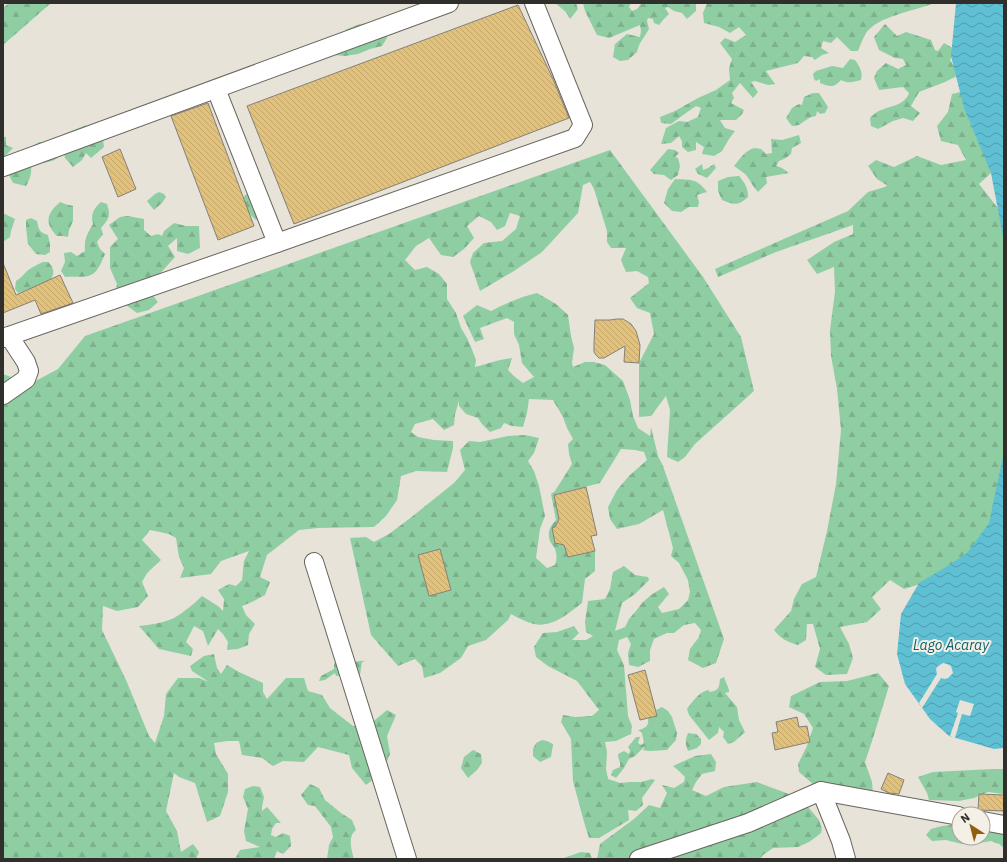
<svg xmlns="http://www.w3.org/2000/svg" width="1007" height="862" font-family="'IBM Plex Sans',sans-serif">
<defs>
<pattern id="forest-firs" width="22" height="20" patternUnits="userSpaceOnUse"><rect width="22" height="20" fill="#8fcea3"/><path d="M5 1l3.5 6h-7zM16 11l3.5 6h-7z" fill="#7cb18c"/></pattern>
<pattern id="water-waves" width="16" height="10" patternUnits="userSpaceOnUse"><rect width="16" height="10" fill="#5fc0d4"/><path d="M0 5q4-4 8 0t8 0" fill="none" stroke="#4f9cac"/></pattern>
<pattern id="building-back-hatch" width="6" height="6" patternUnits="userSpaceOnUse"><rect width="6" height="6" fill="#e1c17c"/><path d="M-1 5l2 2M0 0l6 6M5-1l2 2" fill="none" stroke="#c1a66b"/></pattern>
</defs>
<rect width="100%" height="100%" fill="#e7e3d9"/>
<g fill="url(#forest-firs)">
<polygon points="9,3 51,3 3,45 3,8"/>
<polygon points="555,3 576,3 578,9 570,19 566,12"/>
<polygon points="583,3 631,3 629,7 632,11 637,9 642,3 696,3 696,11 687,19 682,13 674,11 668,7 665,8 669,14 663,20 659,25 654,23 653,19 648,18 647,21 649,29 639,45 637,52 628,60 620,61 613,57 615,44 627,34 640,37 641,31 640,25 609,38 597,35 585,11"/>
<path d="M707,3H934C915,11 878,16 866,33C863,39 860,45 858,51H851L837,37L831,43L823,41L821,48L829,53L822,55L815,60L812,57L804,56L798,63L766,71L775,84L768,85L755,81L751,82L758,92L753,98L740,83L732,93L734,98L731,103L744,110L742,114L736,120H720L725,128L735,131L729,139L722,151L714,156L702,154L704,147L696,142V150L688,152L682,147V141L679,136L671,143L661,144L666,128L679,121L687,122L698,117L701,108L696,106L686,113L671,124L661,123L660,117L675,111L698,98L716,90L730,80L729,68L732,59L720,43L725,38L735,42L746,35L739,27L730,33L719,27L704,23L703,13Z"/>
<polygon points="376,22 385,27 387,38 382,46 370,49 358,54 345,56 335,55 329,43 347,29 360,24"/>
<path d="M885,24L897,36L906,32L931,40L935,50L938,51L944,43L956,50L950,60L959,75L945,82L919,92L911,106L920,113L913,121L903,118L893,121L878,129L871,126L870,118C872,116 875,113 877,112C888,106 905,106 909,93L903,87L879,90L874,78L877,71L886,63L898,69L906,65L903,59L895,58L879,50L874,37Z"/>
<path d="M850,59L855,60C860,67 863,72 861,80C853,82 848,84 841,80C834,88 830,87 820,83V79L816,81L814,79L813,74L816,71L832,66L843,68Z"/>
<path d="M969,90L991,173L979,184L997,207L1004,223V486L994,531L937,579L904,589L890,580L872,597L881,609L867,622L840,627L849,644L853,658L847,674L826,675L815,667L820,649L813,624H807L806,640L798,645C787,642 780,638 774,630L791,611L794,599L802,584L816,577L827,531L836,484L841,430L837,389L831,356L830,330L835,292L834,267L817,274L807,260L834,242L853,234V225L776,252L718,277L715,269L848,211L868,192L888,186L877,179L868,166L876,160L894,167L917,156L941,165L966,160L958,145L941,141L937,126L948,112L952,94Z"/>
<polygon points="813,93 819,93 828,107 825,113 820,114 817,111 816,116 811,117 806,120 799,125 792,126 786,118 792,108 799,104 802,105 804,97"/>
<path d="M86,125L88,135L103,140L104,147L91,158L86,153L82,160L73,167L65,158L63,150C59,160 53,161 43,163L39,159L31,165C32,173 30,179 26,186L13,183L8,173L21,154L39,142L57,144L64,134Z"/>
<path d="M799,135L801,143L792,148L791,154L786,158L779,161L776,166L782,168L789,173L766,177L767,183L758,192C753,187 750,180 746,175C742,171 738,169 734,166C739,160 746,149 755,148C757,148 759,149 761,149L766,154L772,153L771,139L782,140Z"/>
<polygon points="3,137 6,137 6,145 13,148 5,156 3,160"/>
<polygon points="668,149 675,150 679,153 675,157 678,158 680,166 678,175 671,180 664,175 654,174 650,170"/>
<path d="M610,150L703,277L741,337L754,391L695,444L685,457L678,462L667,457L670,410L666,396L651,416L639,417V363L654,334L650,313L637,308L630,298L649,283L648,277L637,271L626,272L621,260L626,248H611L607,242V231L594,189L590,182L583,185L578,213L542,252L514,271L480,291L470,262L473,253L484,243L502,241L516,229L520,216L510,213L505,226L497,230L491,222L479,216L467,226L474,238L464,249L453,257L441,255L429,238L416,246L405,260L415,270L427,267L439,274L447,284V299L456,313L461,328L467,338L471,347L476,360L475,367L500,360L512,358L508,370L515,377L523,383L534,377L522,363L519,345L514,334V322L507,318L480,328L484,339L475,342L463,316L477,305L491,311C506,303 521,297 537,293L556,304L568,315L571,336L574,348L572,363L573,367L585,362H594L605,365L623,381L630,400L633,416L638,428L650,436L651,427L658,456L663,466L724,639L716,663L703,668L688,660L690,649L699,637L701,630L695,623L684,625L674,633H667L654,639L650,650V661L638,667L629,665L628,653L631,644L627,637L619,640L617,650L624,665L628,716L632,726L631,734L616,741L605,742L607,752L606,769L608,779L620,783L631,782H641L652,779L655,780L642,798L643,805L636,811L628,810L629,820L599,838H589L584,822L573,781L571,739L561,722L563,715L575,717L592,716L599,710L577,681L548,666L536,657L534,647L543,633L557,632L574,626L579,633L572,640H586L593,636L586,632L585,622L588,601L605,599L610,589L613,572L624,566L635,575L648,577L649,580L635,594L622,603L615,631L625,627L629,619L636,611L642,603L651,595L664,587L669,594L658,607L662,613L679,609L688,600L690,592L688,580L679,563L671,556L673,548L663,510L639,524L617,529L610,519L608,507L617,490L629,476L647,460L644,452L635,450L621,449L600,483L554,495L559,519L555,527L552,528L564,545L568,557L595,551V571L585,579L582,603C569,613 552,628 534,624C526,622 518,618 511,614L508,620L486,640L468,646L461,658L440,673L424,678L422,666L415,659L398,666L371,635L350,538L366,537L374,542L389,534L409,519L454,483L465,470L460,450L469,441L480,442L508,436L525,435L539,438L534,453L528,461L534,471L539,486L545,516L540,529L536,558L547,568L555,565C557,560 557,555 555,549C554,546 551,544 550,541C547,532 550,526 556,520L551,494L555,491L572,464L569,454L568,444L573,439L567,428L563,417L553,400L529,399L527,413L523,427L512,426L504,423L501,428L490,432L482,424L478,418L466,414L459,406V401L455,414L454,425L444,430L433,419L415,424L411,432L418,437L434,440L453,441V448L447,472L416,471L401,476L397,500L386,516L374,527L318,528L299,530L267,555L260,577L270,582L265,595L252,602L242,606L246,615L255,624L249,634L248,645L238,649L227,650L228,642L223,634L218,629L208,646L203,631L194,626L186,642L193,649L191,656L159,649L139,626C150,625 163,623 174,618C184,612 194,604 202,596L218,606L223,611L224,599L218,590L229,584L236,586L242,580L244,561L249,551L221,561L211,574L180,578L184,568L179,557L176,538L169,534L150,530L142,540L161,560L147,573L142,582L148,596L138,607L117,611L103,606L102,630L126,680L149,736L155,743L164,716L166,694L178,678H199L209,682L192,671L190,666L204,656L214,654L217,668L221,674L227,665L239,672L263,683V692L267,699L286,678H304L308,691L322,695L330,708L353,726L369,725L387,710L396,715L387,736L390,754L382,773L366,785L352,768L349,755L318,747L304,762L283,761L273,766L262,758L242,755L239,741H227L214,743L216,754L228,774V792L220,816L207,822L195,783L179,777L174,773L166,811L177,831L181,852L193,844L199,852L196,859H3V374L30,384L58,369L85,336Z"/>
<polygon points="702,164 703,170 708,168 714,164 716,168 707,178 698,174 695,169"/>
<path d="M739,176C745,183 748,188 748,197C738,206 734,205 722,200L718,191V181L728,177Z"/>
<path d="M675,179C691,180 697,178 707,192L697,195L699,202L698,207H689L681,212L672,211L664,203L668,189Z"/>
<polygon points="159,192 164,194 166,197 162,203 154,210 150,205 147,201 155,194"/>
<path d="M250,193L263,218L256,220C249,214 245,209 242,200L245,195Z"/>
<path d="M60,202L65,204L73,206V221L69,230L68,237L63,236H57C51,230 45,221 51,212C53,208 57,205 60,202Z"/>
<path d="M101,202L107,204C111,216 109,219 101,228L103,234L97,242L100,249L105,254C102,261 98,272 91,275C85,278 72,276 65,277L61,271L65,262L64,253L71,252L77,256L85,251C84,239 87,234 93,224C90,215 94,208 101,202Z"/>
<polygon points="3,213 15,219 11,231 10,237 3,242"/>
<polygon points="128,216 144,219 144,230 151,236 158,234 162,236 164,231 174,223 186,226 199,226 200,248 188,254 177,251 177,238 168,246 175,257 155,279 148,289 158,302 149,310 137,313 126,305 115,295 117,284 110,268 110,247 118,239 109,225 120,217"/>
<path d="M31,218L37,221C39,230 39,232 48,235L50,245V252L45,255L36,254L28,244L26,228V220Z"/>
<path d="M43,262H48C50,264 53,267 53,270C56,281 38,289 30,292L29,289L18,293L15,289L16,281C21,278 23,275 27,271C32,267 37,265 43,262Z"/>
<path d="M338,660C343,661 347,661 352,662C357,662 361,660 365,661L362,662L361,668L360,675L352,673L345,676H336L335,673L325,680L319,681L321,676L334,669V664Z"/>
<polygon points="878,673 889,686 873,738 865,762 872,782 873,793 814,785 799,772 798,764 807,746 813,728 804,714 789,707 791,696 820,682 847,681"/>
<path d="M724,677L729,690V692L725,693L737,707L739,720L745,732L734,742L728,744L723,737L724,732L719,727L718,733L709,740L689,715L687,709C693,701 698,693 708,690L710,692C719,690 719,688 720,679Z"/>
<path d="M662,707L668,711L672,717L677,733L676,740L667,750C658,750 651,752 643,750L645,746L635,756L629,759L624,768L616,778L611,775L613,770L620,767C621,762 618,759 618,754L624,751L629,754L630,750L628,747L636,737H640L638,743L641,745L644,743L642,733L638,730C646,728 649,726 648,718L657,716L656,710Z"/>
<path d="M688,733L696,734L701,739V744L697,748L688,751C685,743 685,741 688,733Z"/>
<polygon points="542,740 547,741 553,744 551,757 540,762 533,756 533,749 536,743"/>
<polygon points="473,750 481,754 482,763 477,770 468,778 461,768 464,757"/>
<polygon points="711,754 716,762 715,771 702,774 696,782 692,790 706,796 724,787 757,782 797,797 808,807 819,820 822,829 821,833 816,837 809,842 798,847 773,848 763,855 760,859 597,859 600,844 634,819 649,805 660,808 667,793 662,785 674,788 684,782 685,777 679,771 673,766 695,756"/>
<polygon points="993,769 1004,769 1004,794 988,792 974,798 959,801 929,800 927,793 918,777 933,772"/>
<path d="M310,784L319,788L325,800L341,813L352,820L356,830C355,831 352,834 352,835C349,842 352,852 354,859H327L329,845L333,837L331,827L315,806L308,805L301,795Z"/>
<polygon points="253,786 260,787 264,797 262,807 262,811 267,807 281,823 276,823 272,829 271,835 276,837 283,833 290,836 291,846 283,854 277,851 274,859 235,859 240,850 260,847 246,841 244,831 248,809 243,797 245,789"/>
<polygon points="983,823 1004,824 1004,848 999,844 991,841 974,844 962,844 946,840 932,841 926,835 931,829 942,826 959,824 959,838 983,838"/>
<polygon points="581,852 590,853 592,859 561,859"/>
</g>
<g fill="url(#water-waves)">
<polygon points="956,3 1004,3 1004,242 991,173 964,108 951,56"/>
<polygon points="1004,452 1004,748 994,749 949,736 930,719 905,684 897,654 901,614 919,583 941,570 967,553 989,523"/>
</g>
<g fill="#e7e3d9">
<polygon points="943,663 947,664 951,666 953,673 948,678 945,679 941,678 922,708 919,703 937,674 936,669 937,667"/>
<polygon points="960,700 974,704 970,716 962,714 955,738 950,736 958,713 956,712"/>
</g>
<g fill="url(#building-back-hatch)" stroke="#858178">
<polygon points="518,5 553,79 569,118 294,224 247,106"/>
<polygon points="208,103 254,226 218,240 171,116"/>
<polygon points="120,149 136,189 118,197 102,157"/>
<polygon points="3,263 16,295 60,275 73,303 41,314 35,300 3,313"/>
<polygon points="617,319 623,319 628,322 631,324 636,331 640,345 639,363 624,362 625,346 604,358 599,358 596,355 594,352 594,344 595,320 610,320"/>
<polygon points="586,487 597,535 591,536 595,551 568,557 564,545 555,543 552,528 555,527 559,519 554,495"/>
<polygon points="440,549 451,590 429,596 418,555"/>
<polygon points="645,670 657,716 640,720 628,675"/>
<polygon points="797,717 799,727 807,726 810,742 775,750 772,733 778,732 776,722"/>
<polygon points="888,773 904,780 899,794 889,793 881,789"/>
<polygon points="979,794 1004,795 1004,811 978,810"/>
</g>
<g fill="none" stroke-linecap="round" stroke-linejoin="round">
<defs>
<g id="minor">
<polyline points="216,89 277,243"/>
<polyline points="3,167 449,3"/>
<polyline points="3,338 277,243 575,138 583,125 534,3"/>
<polyline points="3,395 26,379 29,371 26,362 9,336"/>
<polyline points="314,562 407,859"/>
<polyline points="821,791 841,841 846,859"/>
<polyline points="983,821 1004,825"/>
<polyline points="639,859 748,823 821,791 959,816"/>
</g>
</defs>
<use href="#minor" stroke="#69655d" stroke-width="20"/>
<use href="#minor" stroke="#fff" stroke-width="18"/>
</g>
<g text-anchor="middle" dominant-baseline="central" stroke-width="4" stroke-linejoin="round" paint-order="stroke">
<g font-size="14" font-style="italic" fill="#0f616f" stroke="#f4f0e6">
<text x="951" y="645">Lago Acaray</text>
</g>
</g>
<rect width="1007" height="862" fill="none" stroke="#302f2b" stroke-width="8"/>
<g transform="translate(971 826) rotate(324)"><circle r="19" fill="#f4f0e6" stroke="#a6a39b"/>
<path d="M0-3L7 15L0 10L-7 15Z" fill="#925f11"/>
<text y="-6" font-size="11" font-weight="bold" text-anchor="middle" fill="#302f2b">N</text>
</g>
</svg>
